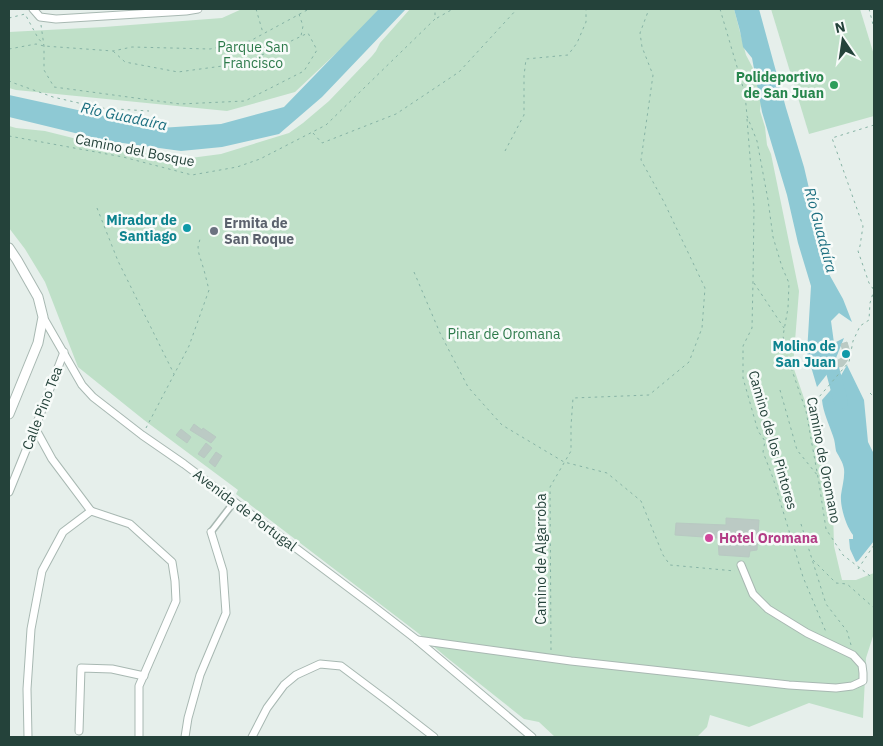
<svg xmlns="http://www.w3.org/2000/svg" width="883" height="746" font-family="'IBM Plex Sans',sans-serif">
<rect width="100%" height="100%" fill="#e6efeb"/>
<g fill="#bfe0c8">
<polygon points="242,9 383,9 295,92 227,111 16,90 9,88 9,32 104,27 222,18"/>
<polygon points="410,9 734,9 746,55 755,72 761,102 760,111 765,127 767,145 771,154 799,291 793,366 826,463 833,509 834,546 842,580 856,580 874,573 874,633 866,658 863,718 809,703 749,727 710,715 707,727 697,737 555,737 539,722 524,719 446,657 418,633 236,494 238,490 144,420 78,367 45,282 25,249 9,228 9,126 16,128 45,131 89,142 169,158 183,159 221,154 289,133 303,123 329,101 372,56 376,51 380,43"/>
<polygon points="771,9 860,9 874,55 874,116 809,134"/>
</g>
<g fill="#8ec9d4">
<polygon points="379,9 406,9 322,97 279,134 222,147 181,151 108,141 9,117 9,95 160,128 221,124 284,107"/>
<polygon points="734,9 759,9 786,108 804,167 829,274 843,299 852,322 839,313 831,321 834,343 844,338 832,368 817,387 807,353 811,286 798,243 787,195 762,112 752,58 743,47 740,31"/>
<path d="M847,365L864,400L868,442L874,454V541L858,561L856,562L850,549L849,539H853V535C846,526 840,507 841,495C842,487 845,477 844,469C843,462 839,457 836,451C835,446 835,441 833,436C829,424 823,412 822,400L836,384Z"/>
</g>
<g fill="none" stroke-linecap="round" stroke-linejoin="round">
<polyline stroke="#8ec9d4" stroke-width="14" points="825,351 832,368 841,402"/>
</g>
<g fill="#bbcac4" stroke="#b8c9c2">
<polygon points="847,342 850,352 847,361 843,366 839,367 836,361 844,357 841,344"/>
<polygon points="194,424 202,430 203,428 216,437 211,443 190,430"/>
<polygon points="181,429 191,437 187,443 176,435"/>
<polygon points="206,443 212,448 204,458 198,454"/>
<polygon points="216,452 222,456 215,467 209,462"/>
<polygon points="726,518 759,520 757,550 750,551 749,557 719,555 718,538 675,535 676,523 726,525"/>
</g>
<g fill="none" stroke-linecap="round" stroke-linejoin="round">
<defs>
<polyline id="pedestrian" points="211,532 234,502"/>
<g id="minor">
<polyline points="33,9 40,17 56,19 186,11 198,9"/>
<polyline points="43,317 82,385 93,397 142,435 184,464 373,606 417,640 532,737"/>
<polyline points="35,428 52,459 91,511"/>
<polyline points="9,492 35,428 64,352"/>
<polyline points="91,511 130,524 172,562 175,581 176,601 139,686 139,737"/>
<polyline points="417,640 571,661 789,685 836,688 852,686 863,681 863,673 862,665 853,655 807,633 768,609 753,594 741,565"/>
<polyline points="79,731 81,668 112,669 144,676"/>
<polyline points="28,737 27,689 31,629 42,571 63,532 91,511"/>
<polyline points="185,737 188,718 200,675 226,613 223,571 211,532"/>
<polyline points="252,737 267,708 284,685 296,675 320,664 341,666 389,702 434,737"/>
</g>
<polyline id="tertiary" points="9,248 17,260 38,297 43,317 38,343 9,414"/>
</defs>
<use href="#pedestrian" stroke="#a8b8b2" stroke-width="8"/>
<use href="#minor" stroke="#a8b8b2" stroke-width="9"/>
<use href="#tertiary" stroke="#a8b8b2" stroke-width="11"/>
<g stroke="#86b3a5" stroke-width="1" stroke-dasharray="2.5 4" stroke-linecap="butt">
<polyline points="256,9 263,33"/>
<polyline points="720,9 745,94 747,116 757,141 768,200 773,237 782,267 789,283 788,308 783,336 787,356 806,411 819,483 826,529 843,555 874,579"/>
<polyline points="869,9 874,28"/>
<polyline points="299,14 303,26 301,36"/>
<polyline points="9,18 25,14 38,38 44,45"/>
<polyline points="437,18 453,9"/>
<polyline points="41,25 44,46 44,70 54,87 180,104 245,101 304,71 317,50 308,33 245,63 178,72 125,62 113,51"/>
<polyline points="9,49 36,44 44,46 113,51 132,47 210,49 250,41 309,9"/>
<polyline points="9,80 11,82 53,97 100,108 149,111"/>
<polyline points="747,119 754,207 753,281 752,328 743,346 743,378 758,431 765,441 763,452 773,478 803,577 826,632"/>
<polyline points="874,125 832,138 863,226 860,246 858,251 869,283 874,290"/>
<polyline points="313,133 322,143 396,114 459,72 517,9"/>
<polyline points="9,136 123,157 192,175 237,167 260,159 326,125 435,19 435,9"/>
<polyline points="505,151 524,115 524,76 526,59 568,55 577,43 586,22 586,9"/>
<polyline points="97,208 118,261 174,374"/>
<polyline points="414,272 440,333 468,387 502,425 564,462 607,473 641,501 663,555 670,565 735,571"/>
<polyline points="754,283 784,328"/>
<polyline points="780,390 797,450 818,476"/>
<polyline points="870,393 874,397"/>
<polyline points="807,411 849,362 853,341 860,326 869,320 870,303 874,290"/>
<polyline points="146,428 189,346 209,290 204,270 199,254 198,247 200,239"/>
<polyline points="801,524 826,604 847,631 851,645"/>
<polyline points="813,560 836,583 847,584 874,608"/>
<polyline points="858,569 874,545"/>
<polyline points="551,650 550,487 571,451 571,426 573,398 649,395 689,362 702,328 705,288 664,202 641,160 653,75 642,47 640,33 649,9"/>
</g>
<use href="#pedestrian" stroke="#fff" stroke-width="5"/>
<use href="#minor" stroke="#fff" stroke-width="7"/>
<use href="#tertiary" stroke="#fff" stroke-width="9"/>
</g>
<circle fill="#2e9e5b" stroke="#f7fbf9" stroke-width="2" cx="834" cy="85" r="5"/>
<g fill="#0f9aa8" stroke="#f7fbf9" stroke-width="2">
<circle cx="187" cy="228" r="5"/>
<circle cx="846" cy="354" r="5"/>
</g>
<circle fill="#6b7280" stroke="#f7fbf9" stroke-width="2" cx="214" cy="231" r="5"/>
<circle fill="#d1479c" stroke="#f7fbf9" stroke-width="2" cx="709" cy="538" r="5"/>
<g text-anchor="middle" dominant-baseline="central" stroke-width="5" stroke-linejoin="round" paint-order="stroke">
<g font-size="14" fill="#2d7a4b" stroke="#f7fbf9">
<text x="253" y="47">Parque San<tspan x="253" dy="16">Francisco</tspan></text>
<text x="504" y="334">Pinar de Oromana</text>
</g>
<g font-size="14" font-weight="bold" fill="#27864d" stroke="#f7fbf9" text-anchor="end">
<text x="824" y="77">Polideportivo<tspan x="824" dy="16">de San Juan</tspan></text>
</g>
<g font-size="14" fill="#24423a" stroke="#f7fbf9">
<text transform="translate(135 150) rotate(11)">Camino del Bosque</text>
<text transform="translate(42 408) rotate(-69)">Calle Pino Tea</text>
<text transform="translate(773 440) rotate(74)">Camino de los Pintores</text>
<text transform="translate(824 460) rotate(79)">Camino de Oromano</text>
<text transform="translate(245 510) rotate(37)">Avenida de Portugal</text>
<text transform="translate(541 559) rotate(-90)">Camino de Algarroba</text>
</g>
<g font-size="14" font-weight="bold" fill="#0d838f" stroke="#f7fbf9" text-anchor="end">
<text x="177" y="220">Mirador de<tspan x="177" dy="16">Santiago</tspan></text>
<text x="836" y="346">Molino de<tspan x="836" dy="16">San Juan</tspan></text>
</g>
<g font-size="14" font-weight="bold" fill="#5b616d" stroke="#f7fbf9" text-anchor="start">
<text x="224" y="223">Ermita de<tspan x="224" dy="16">San Roque</tspan></text>
</g>
<g font-size="14" font-weight="bold" fill="#b23c85" stroke="#f7fbf9" text-anchor="start">
<text x="719" y="538">Hotel Oromana</text>
</g>
<g font-size="15" font-style="italic" fill="#1c6f80" stroke="#f7fbf9">
<text transform="translate(124 116) rotate(12)">Río Guadaíra</text>
<text transform="translate(821 230) rotate(75)">Río Guadaíra</text>
</g>
</g>
<rect width="883" height="746" fill="none" stroke="#24423a" stroke-width="20"/>
<g transform="translate(843 40) rotate(347)" stroke="#f7fbf9" stroke-width="4" paint-order="stroke">
<path d="M0-4L9 19L0 12L-9 19Z" fill="#24423a"/>
<text y="-8" font-size="14" font-weight="bold" text-anchor="middle" fill="#24423a">N</text>
</g>
</svg>
